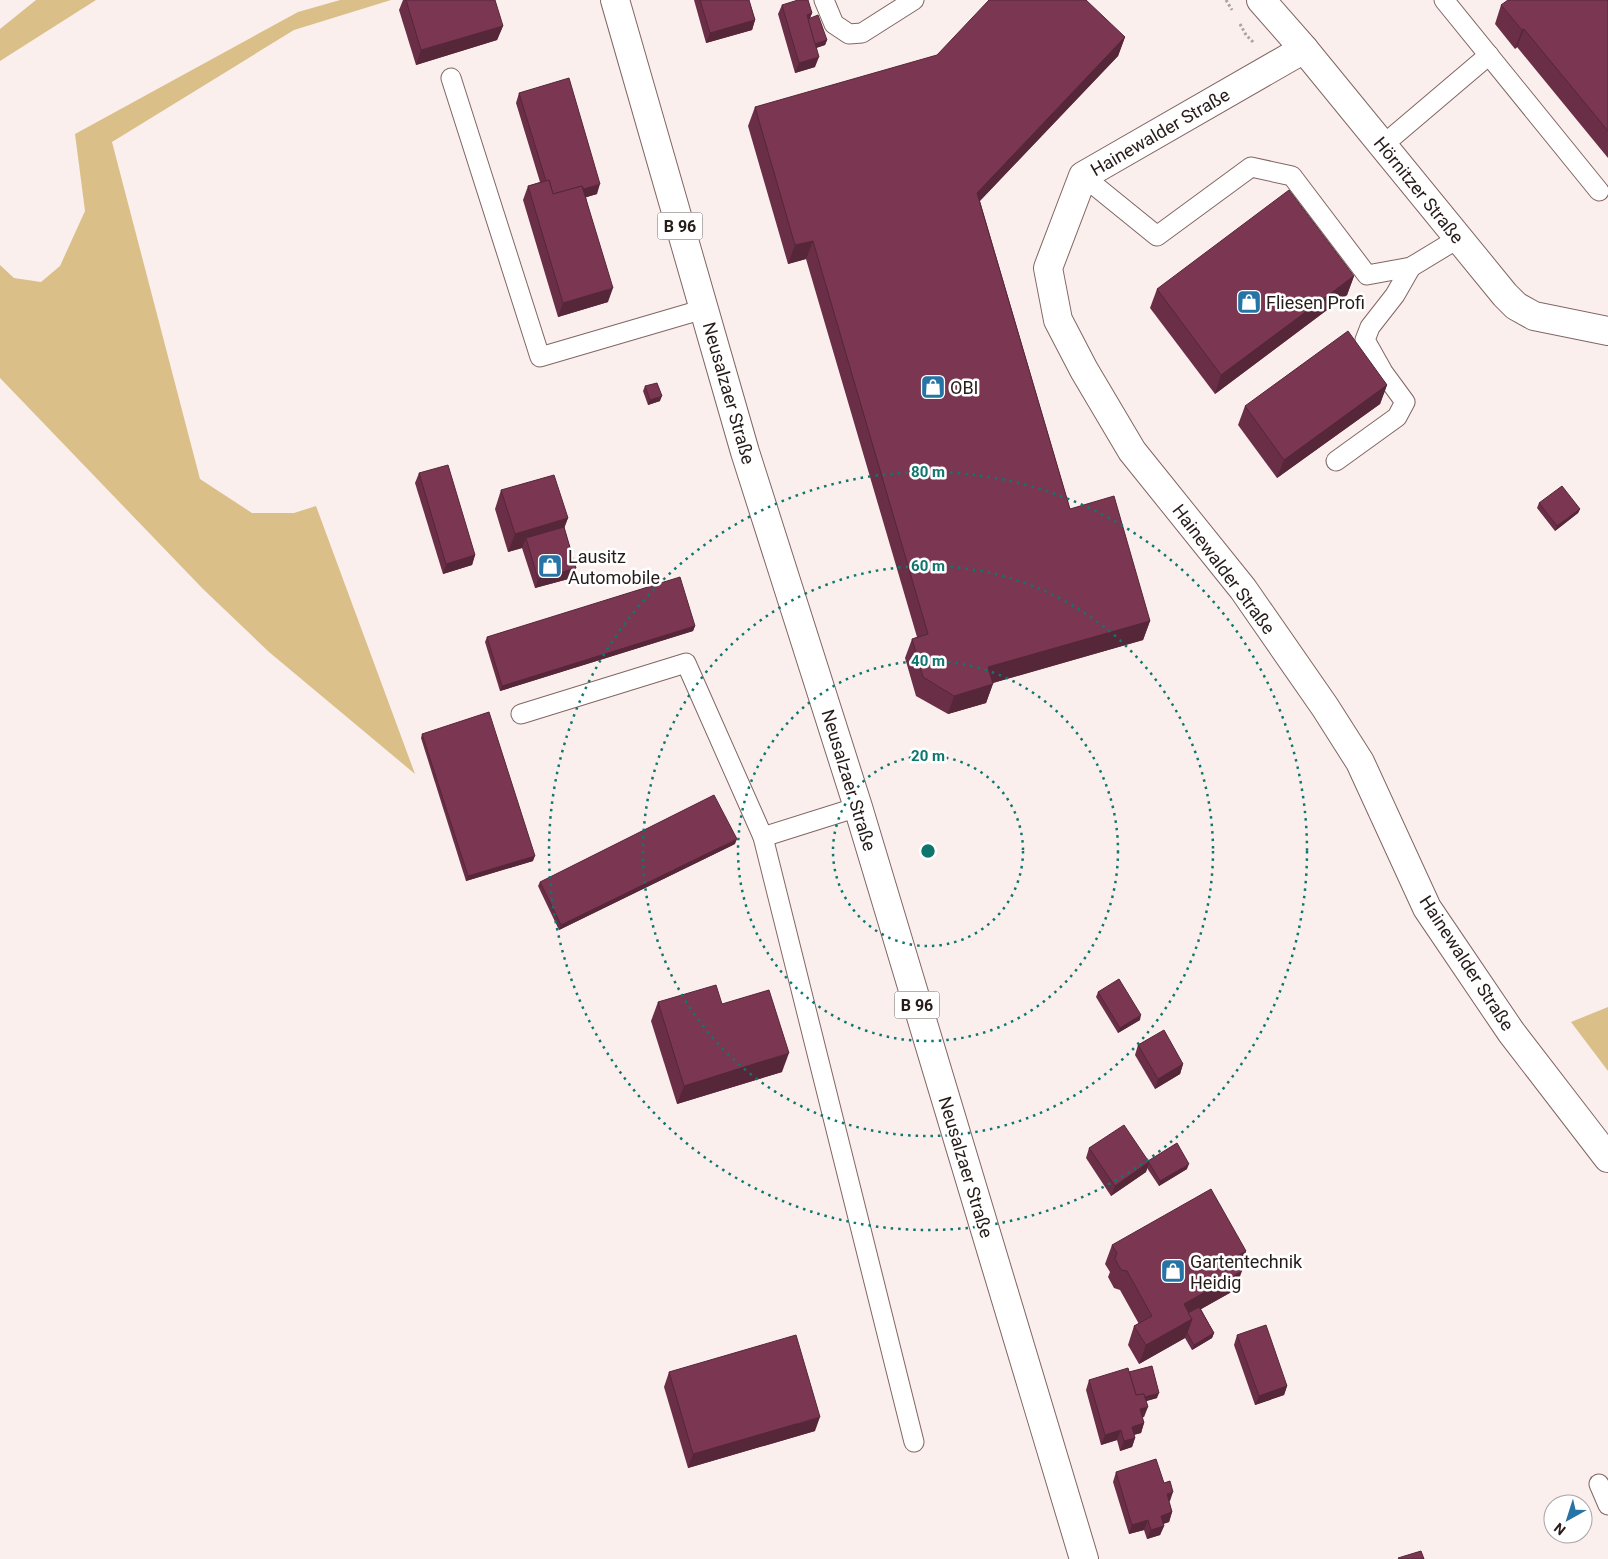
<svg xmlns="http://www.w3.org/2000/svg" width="1608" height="1559" font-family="Roboto,sans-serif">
<rect width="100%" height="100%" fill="#fbefee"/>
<g fill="#dabf89">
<polygon points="36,0 96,0 0,61 0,29"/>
<polygon points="340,0 391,0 294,30 112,142 200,479 252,513 294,513 316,506 415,774 269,652 203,589 0,378 0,265 14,278 41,282 60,266 85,211 75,134 298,12"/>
<polygon points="1608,1007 1608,1071 1571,1022"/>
</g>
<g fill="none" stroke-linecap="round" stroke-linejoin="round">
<defs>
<g id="lane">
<polyline points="824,0 834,24 849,34 862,33 914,0"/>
<polyline points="1444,0 1599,191"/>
<polyline points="451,78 540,357 704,309"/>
<polyline points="1383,145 1489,55"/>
<polyline points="1083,176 1157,236 1251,167 1292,176 1367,275 1411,267 1459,238"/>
<polyline points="1336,461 1397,417 1405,402 1383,372 1365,340 1370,327 1395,295 1411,267"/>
<polyline points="521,714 686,663 763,837 914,1442"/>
<polyline points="763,837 858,807"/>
<polyline points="1599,1484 1608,1505"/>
</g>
<g id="street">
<polyline points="1261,0 1304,49 1505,295 1516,306 1534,316 1608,331"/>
<polyline points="1304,49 1083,176 1048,268 1058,320 1084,370 1132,451 1243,589 1325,707 1360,762 1427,908 1511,1032 1608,1158"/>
</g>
<polyline id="primary" points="615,0 745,452 858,807 1084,1559"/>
</defs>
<use href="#lane" stroke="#806663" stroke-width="21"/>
<use href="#street" stroke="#806663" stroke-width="30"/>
<use href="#primary" stroke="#806663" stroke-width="30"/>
<g stroke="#ada2a0" stroke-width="3" stroke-dasharray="2.5 2.5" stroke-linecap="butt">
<polyline points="1226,0 1232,10"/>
<polyline points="1240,24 1246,35 1254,43"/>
</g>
<use href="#lane" stroke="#fff" stroke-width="19"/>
<use href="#street" stroke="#fff" stroke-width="28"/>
<use href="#primary" stroke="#fff" stroke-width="28"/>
</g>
<g fill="#6a2e47">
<polygon points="403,0 406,0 503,26 497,40 416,65 399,10"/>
<polygon points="694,0 749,0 755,20 752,30 706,43"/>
<polygon points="1608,0 1608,158 1517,47 1515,49 1495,24 1501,5"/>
<polygon points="782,5 812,13 810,18 827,40 825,45 816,48 815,67 795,73 778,14"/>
<polygon points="1125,37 1118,56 980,201 1070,509 1150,621 1143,640 993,683 986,703 948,714 916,696 905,658 912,639 917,637 806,259 788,264 748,126 755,107"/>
<polygon points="519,93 597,194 586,197 608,302 558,317 523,200 528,186 540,182 516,103"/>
<polygon points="1354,276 1347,295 1215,394 1150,308 1157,289"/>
<polygon points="1387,385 1380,404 1277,478 1238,425 1245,406"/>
<polygon points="645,386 660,401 648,405 643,391"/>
<polygon points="419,473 475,555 472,565 443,574 415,483"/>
<polygon points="501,490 568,518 564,527 576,568 572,578 535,588 522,548 508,552 495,509"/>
<polygon points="1539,503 1580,509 1578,513 1555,531 1537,508"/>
<polygon points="695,626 693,631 500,691 485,642 487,637"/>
<polygon points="422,734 533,861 466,881 421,738"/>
<polygon points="735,844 559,930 538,886 540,882"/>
<polygon points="1098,992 1140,1020 1118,1033 1096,997"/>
<polygon points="658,1002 722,1004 782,1072 677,1104 651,1021"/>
<polygon points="1138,1045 1183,1064 1180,1074 1155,1089 1135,1055"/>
<polygon points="1089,1148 1148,1161 1187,1169 1159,1186 1147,1168 1146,1172 1111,1196 1086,1158"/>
<polygon points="1112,1245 1246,1251 1240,1268 1235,1290 1201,1309 1214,1333 1212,1338 1192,1350 1185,1338 1139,1364 1128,1345 1134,1326 1139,1324 1120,1290 1114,1288 1108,1277 1110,1272 1105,1264"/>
<polygon points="1237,1335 1287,1386 1284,1395 1255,1405 1234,1345"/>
<polygon points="669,1372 815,1431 688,1468 664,1387"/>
<polygon points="1129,1372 1157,1398 1146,1401 1144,1417 1142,1417 1144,1423 1141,1433 1134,1435 1135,1438 1132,1447 1120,1451 1117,1440 1101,1445 1086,1390 1089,1380"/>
<polygon points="1116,1472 1170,1501 1169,1501 1172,1512 1169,1522 1163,1524 1164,1526 1160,1535 1147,1539 1144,1530 1129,1534 1113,1482"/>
</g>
<g fill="#562639">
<polygon points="812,13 808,23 807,15"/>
<polygon points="755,20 752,30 706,43 710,33"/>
<polygon points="503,26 497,40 416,65 421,50"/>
<polygon points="1524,29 1517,47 1515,49 1522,30"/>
<polygon points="1125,37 1118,56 970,211 977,193"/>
<polygon points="827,40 825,45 810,50 812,45"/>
<polygon points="819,57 815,67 795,73 799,63"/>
<polygon points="600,184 597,194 548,209 551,199"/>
<polygon points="813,241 806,259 788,264 795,245"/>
<polygon points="1354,276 1347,295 1215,394 1221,375"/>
<polygon points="613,288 608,302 558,317 563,303"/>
<polygon points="1387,385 1380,404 1277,478 1284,460"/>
<polygon points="662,396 660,401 648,405 650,400"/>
<polygon points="1580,509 1578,513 1555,531 1557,526"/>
<polygon points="568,518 561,537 526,538 522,548 508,552 515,534"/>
<polygon points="475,555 472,565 443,574 446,564"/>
<polygon points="576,568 572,578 535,588 538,579"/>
<polygon points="1150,621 1143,640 982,686 988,667"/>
<polygon points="695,626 693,631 500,691 502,686"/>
<polygon points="993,684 986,703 948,714 954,696"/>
<polygon points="737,839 735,844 559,930 561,925"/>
<polygon points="535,856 533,861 466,881 468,876"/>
<polygon points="1141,1015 1140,1020 1118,1033 1120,1028"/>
<polygon points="789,1053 782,1072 677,1104 684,1086"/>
<polygon points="1183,1064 1180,1074 1155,1089 1158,1079"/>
<polygon points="1149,1162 1146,1172 1111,1196 1115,1186"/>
<polygon points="1189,1164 1187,1169 1159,1186 1160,1181"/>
<polygon points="1246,1251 1240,1270 1234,1258"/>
<polygon points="1242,1271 1235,1290 1180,1321 1184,1304"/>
<polygon points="1192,1319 1185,1338 1139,1364 1146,1345"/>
<polygon points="1214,1333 1212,1338 1192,1350 1194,1345"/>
<polygon points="1287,1386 1284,1395 1255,1405 1259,1396"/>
<polygon points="1159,1393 1157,1398 1133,1405 1134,1400"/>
<polygon points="1148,1407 1144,1417 1136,1419 1140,1409"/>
<polygon points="820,1417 815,1431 688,1468 693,1454"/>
<polygon points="1144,1423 1141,1433 1128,1436 1132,1427"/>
<polygon points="1121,1430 1117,1440 1101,1445 1105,1435"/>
<polygon points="1135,1438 1132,1447 1120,1451 1124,1441"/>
<polygon points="1173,1492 1170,1501 1163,1503 1167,1494"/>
<polygon points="1172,1512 1169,1522 1157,1526 1161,1516"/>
<polygon points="1148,1520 1144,1530 1129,1534 1132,1525"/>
<polygon points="1164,1526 1160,1535 1147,1539 1151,1530"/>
</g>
<g fill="#7b3652" stroke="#562639">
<polygon points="406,0 495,0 503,26 421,50"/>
<polygon points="700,0 749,0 755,20 710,33"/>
<polygon points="798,0 808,0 812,13 807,15 819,57 799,63 782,5"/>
<polygon points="989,0 1086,0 1125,37 977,193 1070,509 1114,496 1150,621 988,667 993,684 954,696 923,677 912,639 928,634 813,241 795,245 755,107 937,55"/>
<polygon points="1508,0 1608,0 1608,131 1524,29 1522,30 1501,5"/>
<polygon points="818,15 827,40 815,44 808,19"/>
<polygon points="569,78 600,184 584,189 582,186 553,194 549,180 546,181 519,93"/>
<polygon points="549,180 553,194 582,186 613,288 563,303 528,186"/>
<polygon points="1289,190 1354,276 1221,375 1157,289"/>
<polygon points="1348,331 1387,385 1284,460 1245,406"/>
<polygon points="657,383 662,396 650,400 645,386"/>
<polygon points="448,465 475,555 446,564 419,473"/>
<polygon points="554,475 568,518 515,534 501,490"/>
<polygon points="1562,486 1580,509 1557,526 1539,503"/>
<polygon points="564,527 576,568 538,579 526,538"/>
<polygon points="680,577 695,626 502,686 487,637"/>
<polygon points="489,712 535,856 468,876 422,734"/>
<polygon points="714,795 737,839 561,925 540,882"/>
<polygon points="1119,979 1141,1015 1120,1028 1098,992"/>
<polygon points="716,985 722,1004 769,990 789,1053 684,1086 658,1002"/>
<polygon points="1164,1030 1183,1064 1158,1079 1138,1045"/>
<polygon points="1124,1125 1149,1162 1115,1186 1089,1148"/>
<polygon points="1177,1143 1189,1164 1160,1181 1148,1161"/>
<polygon points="1211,1189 1246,1251 1234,1258 1242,1271 1184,1304 1192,1319 1146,1345 1134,1326 1152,1316 1127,1271 1121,1270 1115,1259 1117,1253 1112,1245"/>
<polygon points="1199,1307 1214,1333 1194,1345 1187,1333 1192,1319 1188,1313"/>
<polygon points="1266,1325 1287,1386 1259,1396 1237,1335"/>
<polygon points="796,1335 820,1417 693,1454 669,1372"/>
<polygon points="1152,1366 1159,1393 1145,1397 1144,1394 1136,1395 1129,1372"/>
<polygon points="1128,1368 1136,1395 1144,1394 1148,1407 1140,1409 1144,1423 1132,1427 1135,1438 1124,1441 1121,1430 1105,1435 1089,1380"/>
<polygon points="1156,1459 1164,1483 1170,1481 1173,1492 1167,1494 1172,1512 1161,1516 1164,1526 1151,1530 1148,1520 1132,1525 1116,1472"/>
<polygon points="1421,1551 1424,1559 1399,1559 1398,1558"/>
</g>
<g fill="none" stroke="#0f766e" stroke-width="2.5" stroke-dasharray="2.5 5">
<circle cx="928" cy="851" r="95"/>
<circle cx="928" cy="851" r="190"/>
<circle cx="928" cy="851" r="285"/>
<circle cx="928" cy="851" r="379"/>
</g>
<defs>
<symbol id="shop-square" viewBox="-11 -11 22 22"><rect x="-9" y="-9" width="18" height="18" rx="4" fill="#2674a6" stroke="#fff"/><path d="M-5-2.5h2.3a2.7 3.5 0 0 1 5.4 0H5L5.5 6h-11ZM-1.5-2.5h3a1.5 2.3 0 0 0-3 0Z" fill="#fff"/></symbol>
</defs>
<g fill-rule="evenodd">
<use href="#shop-square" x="1235" y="288" width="28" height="28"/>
<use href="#shop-square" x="919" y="373" width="28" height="28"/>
<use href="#shop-square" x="536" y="552" width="28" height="28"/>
<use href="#shop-square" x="1159" y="1257" width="28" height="28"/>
</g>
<g text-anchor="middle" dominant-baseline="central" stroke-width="5" stroke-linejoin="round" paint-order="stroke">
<g fill="#fff" stroke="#67605f" stroke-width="1">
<rect x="657.5" y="212.5" width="45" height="27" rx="4"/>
<rect x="894.5" y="991.5" width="45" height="27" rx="4"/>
</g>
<g font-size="16" font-weight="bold" fill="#261c1a">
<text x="680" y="226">B 96</text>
<text x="917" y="1005">B 96</text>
</g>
<g font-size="18" fill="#261c1a" stroke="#fff">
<text transform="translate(1160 132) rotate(-30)">Hainewalder Straße</text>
<text transform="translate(1419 190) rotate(51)">Hörnitzer Straße</text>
<text transform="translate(729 393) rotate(74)">Neusalzaer Straße</text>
<text transform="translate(1224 569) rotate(53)">Hainewalder Straße</text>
<text transform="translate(849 780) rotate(73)">Neusalzaer Straße</text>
<text transform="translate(1467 963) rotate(57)">Hainewalder Straße</text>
<text transform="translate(966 1167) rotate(73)">Neusalzaer Straße</text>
</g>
<g font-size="18" fill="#261c1a" stroke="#fff" text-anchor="start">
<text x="1266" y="302">Fliesen Profi</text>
<text x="950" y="387">OBI</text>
<text x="568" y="556">Lausitz<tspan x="568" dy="21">Automobile</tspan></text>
<text x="1190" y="1261">Gartentechnik<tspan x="1190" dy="21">Heidig</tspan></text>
</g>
</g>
<circle cx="928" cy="851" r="8" fill="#0f766e" stroke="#fff" stroke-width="2.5"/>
<g font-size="15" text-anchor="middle" font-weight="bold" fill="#0f766e" stroke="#fff" stroke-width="5" stroke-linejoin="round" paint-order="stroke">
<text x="928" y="477">80 m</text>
<text x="928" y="571">60 m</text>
<text x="928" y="666">40 m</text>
<text x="928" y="761">20 m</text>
</g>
<g transform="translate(1568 1519) rotate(219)"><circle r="24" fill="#ffffff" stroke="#a8a4a3"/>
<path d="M0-4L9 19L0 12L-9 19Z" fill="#2674a6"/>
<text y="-8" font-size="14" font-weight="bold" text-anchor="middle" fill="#261c1a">N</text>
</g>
</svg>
